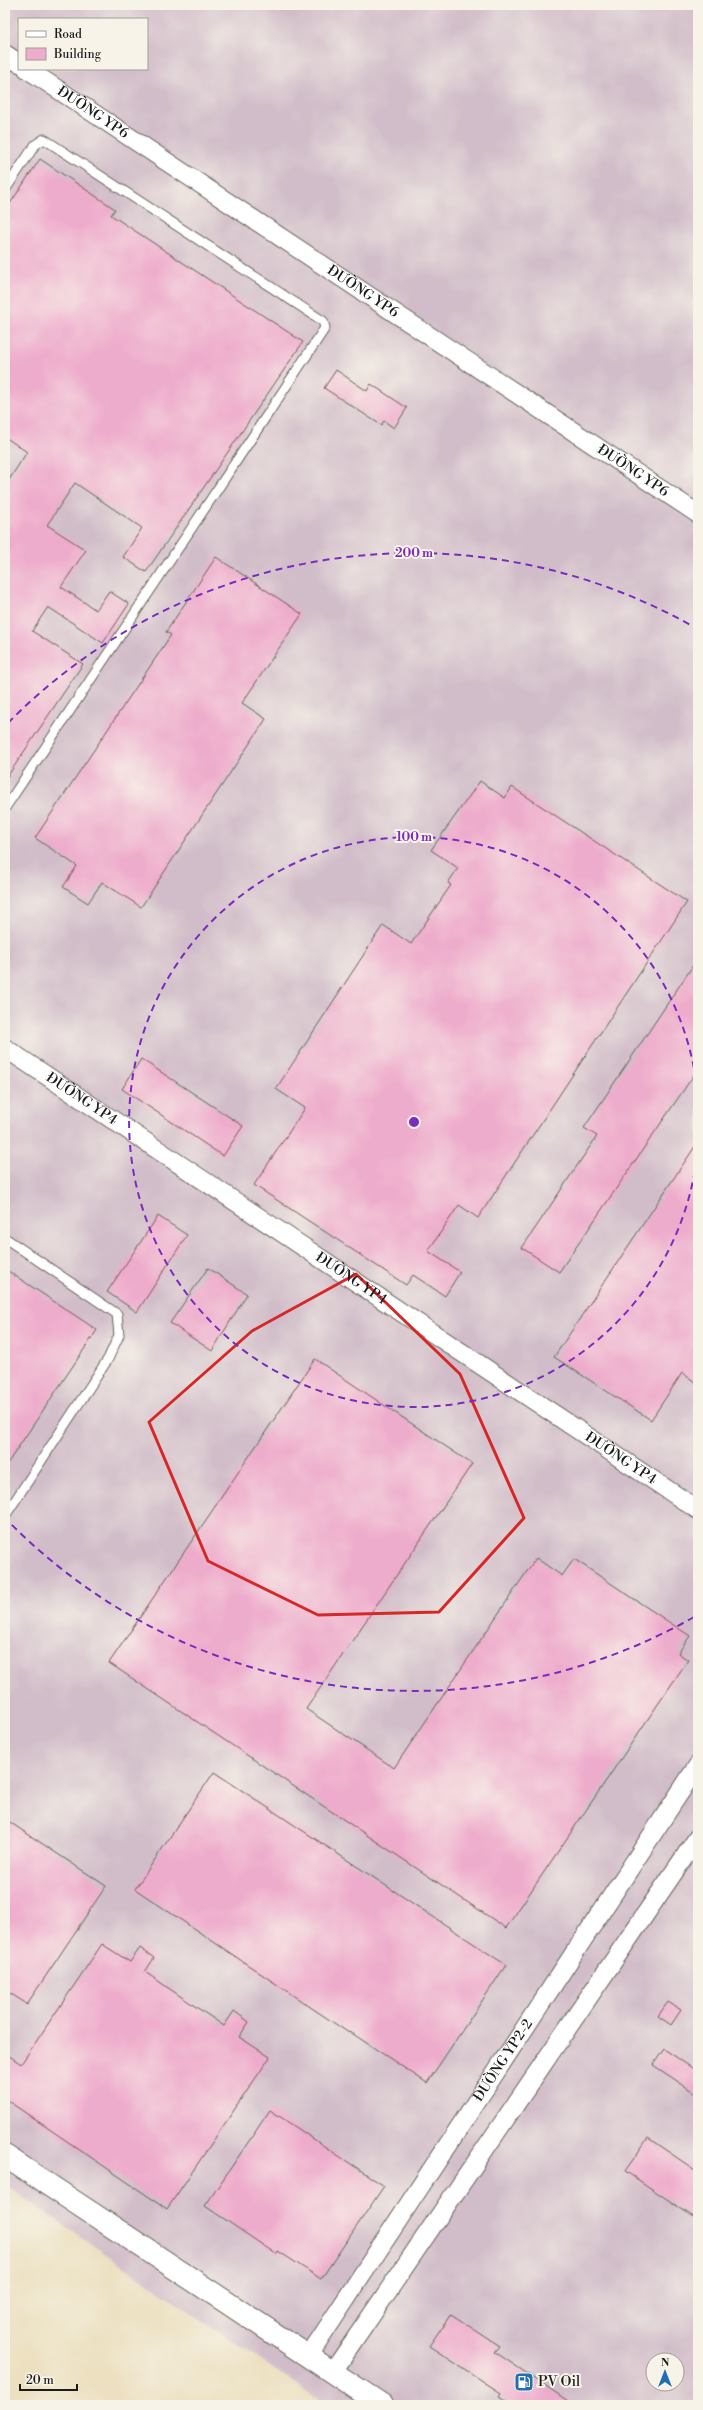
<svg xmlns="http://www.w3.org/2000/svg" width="703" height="2410" font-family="'Libre Bodoni',serif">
<rect width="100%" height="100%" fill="#f7f3e8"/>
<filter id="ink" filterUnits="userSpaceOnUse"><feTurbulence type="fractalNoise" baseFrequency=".025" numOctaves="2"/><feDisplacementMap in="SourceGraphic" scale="8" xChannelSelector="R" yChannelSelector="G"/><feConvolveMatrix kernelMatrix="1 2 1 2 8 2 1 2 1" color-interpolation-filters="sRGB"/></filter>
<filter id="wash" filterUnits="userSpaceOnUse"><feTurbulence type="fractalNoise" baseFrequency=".012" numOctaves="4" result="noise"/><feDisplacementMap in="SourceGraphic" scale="16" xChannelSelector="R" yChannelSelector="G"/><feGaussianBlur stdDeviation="0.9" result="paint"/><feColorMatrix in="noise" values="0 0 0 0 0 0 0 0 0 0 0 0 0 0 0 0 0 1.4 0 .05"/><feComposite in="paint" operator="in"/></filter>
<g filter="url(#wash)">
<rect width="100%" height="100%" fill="#ece0c0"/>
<path fill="#d1bdc9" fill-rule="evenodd" d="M5,5H698V2405H327L5,2185ZM19,19H147V69H19ZM653,2360H677V2384H653Z"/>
<g id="blocks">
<g fill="#eeaccc">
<polygon points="40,159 115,209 111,215 303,342 146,572 123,557 142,528 75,483 47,525 86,550 61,587 96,610 109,591 129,604 103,643 48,607 32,631 83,664 5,780 5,486 27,452 5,437 5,211"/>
<polygon points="336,370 367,391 371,384 407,408 394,428 384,421 381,425 324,388"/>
<polygon points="216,557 302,614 242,703 266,719 141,907 102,882 88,903 63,887 77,866 35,838 171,635 166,632"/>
<polygon points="480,781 505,798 512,787 687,902 478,1218 459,1205 428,1251 460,1272 445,1296 413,1275 406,1285 254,1185 305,1108 276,1089 383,925 411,944 451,885 448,883 458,868 431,850"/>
<polygon points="698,958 698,1069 559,1272 522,1248 597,1136 584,1128"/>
<polygon points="141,1059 243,1126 223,1156 122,1089"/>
<polygon points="698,1142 698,1384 682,1373 651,1420 554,1357"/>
<polygon points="158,1216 187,1235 137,1312 107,1292"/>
<polygon points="208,1268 247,1294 212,1351 170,1323"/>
<polygon points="5,1269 97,1330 5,1467"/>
<polygon points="315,1359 472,1464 306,1709 394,1768 536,1558 562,1576 574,1559 690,1636 678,1653 688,1660 506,1928 109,1663"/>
<polygon points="214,1772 506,1965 427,2083 350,2032 349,2033 135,1889"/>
<polygon points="5,1819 106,1886 27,2004 5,1990"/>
<polygon points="102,1944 130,1962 140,1948 154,1958 145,1972 224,2026 234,2011 249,2022 239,2037 270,2057 167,2209 5,2099 5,2053 21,2064"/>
<polygon points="668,2002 681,2010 671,2025 658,2016"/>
<polygon points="664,2049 698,2072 698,2095 653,2065"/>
<polygon points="270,2110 384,2186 321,2279 278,2251 276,2254 205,2206"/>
<polygon points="648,2138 698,2172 698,2220 625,2171"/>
<polygon points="451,2314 500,2346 495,2352 574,2405 513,2405 499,2396 501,2393 429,2346"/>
</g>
</g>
</g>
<g filter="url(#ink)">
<use href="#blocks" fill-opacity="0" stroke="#656155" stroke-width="1"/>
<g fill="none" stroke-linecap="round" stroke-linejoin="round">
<defs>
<g id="service">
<polyline points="5,190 35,145 44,139 323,321 325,328 5,808"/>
<polyline points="5,1238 117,1314 119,1335 108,1359 5,1516"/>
</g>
<g id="minor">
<polyline points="5,54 19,63"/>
<path id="s1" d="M27,69L698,514"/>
<path id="s2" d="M5,1048L698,1510"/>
<path id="s3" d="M308,2357L698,1765"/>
<polyline points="332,2373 698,1837"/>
</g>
<polyline id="tertiary" points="5,2156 382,2405"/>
</defs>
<use href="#service" stroke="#656155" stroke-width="11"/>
<use href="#minor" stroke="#656155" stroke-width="20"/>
<use href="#tertiary" stroke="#656155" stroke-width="24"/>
<use href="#service" stroke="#fff" stroke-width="9"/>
<use href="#minor" stroke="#fff" stroke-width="18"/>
<use href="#tertiary" stroke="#fff" stroke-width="22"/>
</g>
</g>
<path fill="none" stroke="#d62828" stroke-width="3" stroke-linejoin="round" d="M356,1274L460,1374L524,1518L439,1612L318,1615L208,1561L149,1422L252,1331Z"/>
<g fill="none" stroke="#7b2cbf" stroke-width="2" stroke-dasharray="7 5">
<path d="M698 1147A285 285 0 1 1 698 1097"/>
<path d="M694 1617A569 569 0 0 1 8 1521M8 723A569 569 0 0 1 694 627"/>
</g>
<defs>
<symbol id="fuel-square" viewBox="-11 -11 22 22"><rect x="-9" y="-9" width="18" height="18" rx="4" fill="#1f6fb2" stroke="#f7f3e8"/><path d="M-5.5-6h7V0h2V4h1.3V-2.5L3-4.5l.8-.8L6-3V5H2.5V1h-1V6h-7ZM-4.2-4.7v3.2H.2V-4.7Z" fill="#fff"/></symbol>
</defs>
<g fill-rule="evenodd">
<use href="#fuel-square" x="513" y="2371" width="22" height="22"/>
</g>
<g text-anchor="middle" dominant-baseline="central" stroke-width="4" stroke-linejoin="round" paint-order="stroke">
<g font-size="14" fill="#1c1c1c" stroke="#f7f3e8">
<text stroke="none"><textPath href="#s1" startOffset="79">ĐƯỜNG YP6</textPath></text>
<text stroke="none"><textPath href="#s1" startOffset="403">ĐƯỜNG YP6</textPath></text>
<text stroke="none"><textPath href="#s1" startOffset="727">ĐƯỜNG YP6</textPath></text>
<text stroke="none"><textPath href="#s2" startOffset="92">ĐƯỜNG YP4</textPath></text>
<text stroke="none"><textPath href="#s2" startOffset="416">ĐƯỜNG YP4</textPath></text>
<text stroke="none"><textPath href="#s2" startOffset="740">ĐƯỜNG YP4</textPath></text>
<text stroke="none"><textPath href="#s3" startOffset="355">ĐƯỜNG YP2-2</textPath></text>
</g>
<g font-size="14" fill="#1c1c1c" stroke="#f7f3e8" text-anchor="start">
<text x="538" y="2382">PV Oil</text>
</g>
</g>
<circle cx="414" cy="1122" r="6" fill="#7b2cbf" stroke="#f7f3e8" stroke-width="2"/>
<g font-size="12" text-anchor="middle" font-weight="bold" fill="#7b2cbf" stroke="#f7f3e8" stroke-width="4" stroke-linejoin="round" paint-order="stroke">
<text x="414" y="557">200 m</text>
<text x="414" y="841">100 m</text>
</g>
<rect width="703" height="2410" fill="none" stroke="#f7f3e8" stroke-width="20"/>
<rect x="18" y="18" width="130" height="52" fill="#f7f3e8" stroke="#9f9d96"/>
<rect x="26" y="31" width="20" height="6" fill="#ffffff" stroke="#9f9d96"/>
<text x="54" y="38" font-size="12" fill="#1c1c1c">Road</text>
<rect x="26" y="48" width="20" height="12" fill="#eeaccc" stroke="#9f9d96"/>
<text x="54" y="58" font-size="12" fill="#1c1c1c">Building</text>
<g transform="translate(665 2372)"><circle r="19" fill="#f7f3e8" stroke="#9f9d96"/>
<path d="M0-3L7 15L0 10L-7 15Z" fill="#1f6fb2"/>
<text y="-6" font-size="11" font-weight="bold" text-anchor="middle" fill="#1c1c1c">N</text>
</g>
<path d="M20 2384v6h57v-6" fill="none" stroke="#1c1c1c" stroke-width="2"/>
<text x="26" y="2384" font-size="12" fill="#1c1c1c" stroke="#f7f3e8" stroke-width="3" paint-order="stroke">20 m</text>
</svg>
